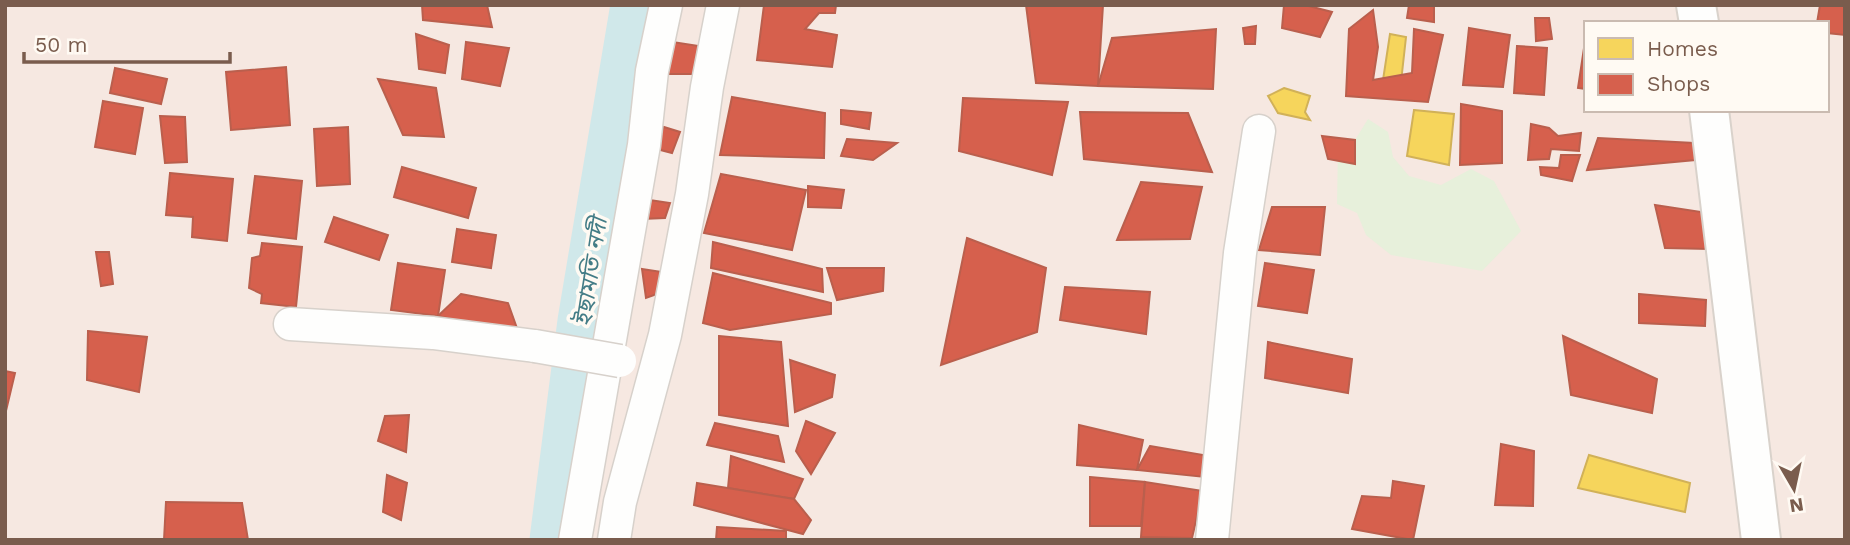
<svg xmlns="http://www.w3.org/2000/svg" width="1850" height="545" font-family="'Work Sans','Noto Sans Bengali',sans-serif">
<rect width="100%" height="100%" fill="#f9f5f0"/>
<path fill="#f6e8e1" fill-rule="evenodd" d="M5,5H1845V540H5ZM1586,23H1827V110H1586Z"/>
<polygon fill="#e7f0db" points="1368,119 1388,132 1393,157 1409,176 1441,185 1471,169 1494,181 1521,231 1482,271 1391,255 1366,235 1357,213 1337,204 1338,147 1355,140"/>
<g fill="#f6d55c" stroke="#d1b158" stroke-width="2">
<polygon points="1390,34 1406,37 1401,82 1383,80"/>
<polygon points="1284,88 1310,96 1305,112 1310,120 1278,113 1268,96"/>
<polygon points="1414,110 1454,114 1449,165 1407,156"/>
<polygon points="1589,455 1690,483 1685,512 1578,488"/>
</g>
<g fill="#d6604d" stroke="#ba5f4d" stroke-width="2">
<polygon points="422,5 487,5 492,27 423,20"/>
<polygon points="764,5 836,5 835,13 819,13 805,29 837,35 832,67 757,60"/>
<polygon points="1026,5 1103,5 1098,86 1036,83"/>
<polygon points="1284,5 1305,5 1332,12 1320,37 1282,28"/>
<polygon points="1409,5 1434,5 1434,22 1407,18"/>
<polygon points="1820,5 1845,5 1845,35 1827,33 1827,23 1817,23"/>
<polygon points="1373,10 1378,47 1373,80 1412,73 1414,29 1443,35 1428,102 1346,96 1349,29"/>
<polygon points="1535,18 1549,18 1552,39 1536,41"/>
<polygon points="1256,26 1255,44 1245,44 1243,28"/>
<polygon points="1469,28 1510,35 1503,87 1463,85"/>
<polygon points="1216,29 1213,89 1098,86 1112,38"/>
<polygon points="416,34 449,45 445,73 419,69"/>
<polygon points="1586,35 1586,89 1578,88"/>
<polygon points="666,41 699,46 698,74 660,74"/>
<polygon points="466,42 509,48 500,86 462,79"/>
<polygon points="1517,46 1547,48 1544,95 1514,93"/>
<polygon points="286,67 290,125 231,130 226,72"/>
<polygon points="115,68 167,79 161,104 110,93"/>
<polygon points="378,79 436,88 444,137 403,135"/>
<polygon points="732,97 825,113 824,158 720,155"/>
<polygon points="963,98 1068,102 1052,175 959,151"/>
<polygon points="103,101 143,108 135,154 95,147"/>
<polygon points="1461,104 1502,111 1502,163 1460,165"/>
<polygon points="841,110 871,113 869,129 841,124"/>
<polygon points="1080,112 1188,113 1212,172 1084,159"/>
<polygon points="160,116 185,117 187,162 165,163"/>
<polygon points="1531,124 1549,128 1558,136 1581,133 1579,151 1551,149 1549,159 1528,160"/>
<polygon points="348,127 350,184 317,186 314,129"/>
<polygon points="664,127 680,132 672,153 653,148"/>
<polygon points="1322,136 1355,140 1355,164 1328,159"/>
<polygon points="1598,138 1694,143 1695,160 1587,170"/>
<polygon points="847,139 897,143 873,160 841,156"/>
<polygon points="1561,155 1580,155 1572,181 1541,175 1540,167 1559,168"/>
<polygon points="402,167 476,188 468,218 394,197"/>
<polygon points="170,173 233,179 227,241 192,237 193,217 166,215"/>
<polygon points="721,174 806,190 792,250 704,233"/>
<polygon points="255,176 302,181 296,239 248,233"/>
<polygon points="1141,182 1202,187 1190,239 1117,240"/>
<polygon points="808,186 844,190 841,208 808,207"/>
<polygon points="643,199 670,203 665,218 642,219"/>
<polygon points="1655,205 1708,213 1709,249 1665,248"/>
<polygon points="1272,207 1325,207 1320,255 1259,250"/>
<polygon points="334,217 388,235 379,260 325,242"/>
<polygon points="457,229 496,235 491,268 452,262"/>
<polygon points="967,238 1046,268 1037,332 941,365"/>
<polygon points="713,242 822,269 823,292 711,268"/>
<polygon points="262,243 302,247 296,307 261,303 262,294 249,288 252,258 260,256"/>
<polygon points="96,252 109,252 113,284 101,286"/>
<polygon points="398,263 445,270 438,316 391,310"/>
<polygon points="1265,263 1314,270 1307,313 1258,306"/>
<polygon points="827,268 884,268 883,291 837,300"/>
<polygon points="642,269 662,272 657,294 646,298"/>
<polygon points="713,273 831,303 831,314 730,330 703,323"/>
<polygon points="1065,287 1150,292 1146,334 1060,320"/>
<polygon points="461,294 508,303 519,334 438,316"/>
<polygon points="1639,294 1706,300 1705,326 1639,323"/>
<polygon points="88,331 147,337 139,392 87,380"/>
<polygon points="719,336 781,342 788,426 719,415"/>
<polygon points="1563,336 1657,379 1652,413 1571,395"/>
<polygon points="1268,342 1352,359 1348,393 1265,378"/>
<polygon points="790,360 835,375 832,397 795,412"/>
<polygon points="5,371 15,373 5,415"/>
<polygon points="409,415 406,452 378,441 385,416"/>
<polygon points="806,421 835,433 811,474 796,451"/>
<polygon points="715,423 778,436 784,462 707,445"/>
<polygon points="1079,425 1143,440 1137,470 1077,465"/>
<polygon points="1501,444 1534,451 1533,506 1495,505"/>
<polygon points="1150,446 1209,456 1205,477 1137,470"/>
<polygon points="731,456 803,479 794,499 728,488"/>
<polygon points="387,475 407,483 401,520 383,512"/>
<polygon points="1090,477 1145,482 1141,526 1090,526"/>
<polygon points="1393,481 1424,486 1413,540 1352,529 1362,496 1391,498"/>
<polygon points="1145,482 1203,491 1192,538 1141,537"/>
<polygon points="697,483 794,499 811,520 803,534 694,505"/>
<polygon points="166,502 242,503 248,540 164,540"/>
<polygon points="717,527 786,531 786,540 716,540"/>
</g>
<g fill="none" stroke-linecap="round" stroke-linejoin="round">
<polyline stroke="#d0e8ea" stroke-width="49" points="554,540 582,321 635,5"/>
<defs>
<g id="street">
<polyline points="290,324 433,333 535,346"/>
<polyline points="575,540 644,145 652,71 666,5"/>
<polyline points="614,540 620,502 665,335 692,194 707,87 723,5"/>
<polyline points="1212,540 1240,253 1259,131"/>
</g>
<g id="secondary">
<polyline points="1696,5 1699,23"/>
<polyline points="1709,110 1761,540"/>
</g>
</defs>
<use href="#street" stroke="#d7d1cb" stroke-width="35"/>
<use href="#secondary" stroke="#d9d2cb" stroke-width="42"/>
<use href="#street" stroke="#fefefd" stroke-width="32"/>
<use href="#secondary" stroke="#fefefd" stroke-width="38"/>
<defs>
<polyline id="street-bridge" points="535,346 620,361"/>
</defs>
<use href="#street-bridge" stroke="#d7d1cb" stroke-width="35" stroke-linecap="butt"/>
<use href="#street-bridge" stroke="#fefefd" stroke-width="32"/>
</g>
<g text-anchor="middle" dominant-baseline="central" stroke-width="7" stroke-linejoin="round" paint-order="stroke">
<g font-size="23" font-style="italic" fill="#437c86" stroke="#fffaf3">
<text transform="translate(591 272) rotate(-81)">ইছামতি নদী</text>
</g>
</g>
<rect width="1850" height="545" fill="none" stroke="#7a5c4d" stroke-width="14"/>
<rect x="1584" y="21" width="245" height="91" fill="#fffaf3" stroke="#cabbb1" stroke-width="2"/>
<rect x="1598" y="38" width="35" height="21" fill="#f6d55c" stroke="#cabbb1" stroke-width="2"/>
<text x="1647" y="56" font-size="21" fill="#7a5c4d">Homes</text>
<rect x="1598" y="74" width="35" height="21" fill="#d6604d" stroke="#cabbb1" stroke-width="2"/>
<text x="1647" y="91" font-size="21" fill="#7a5c4d">Shops</text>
<g transform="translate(1794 489) rotate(171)" stroke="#fffaf3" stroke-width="5" paint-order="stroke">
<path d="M0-5L12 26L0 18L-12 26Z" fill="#7a5c4d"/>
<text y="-10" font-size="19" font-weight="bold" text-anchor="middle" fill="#7a5c4d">N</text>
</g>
<path d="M24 52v10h206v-10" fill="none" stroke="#7a5c4d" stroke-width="3.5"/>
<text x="35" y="52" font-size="21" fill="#7a5c4d" stroke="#fffaf3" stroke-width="5" paint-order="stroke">50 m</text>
</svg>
